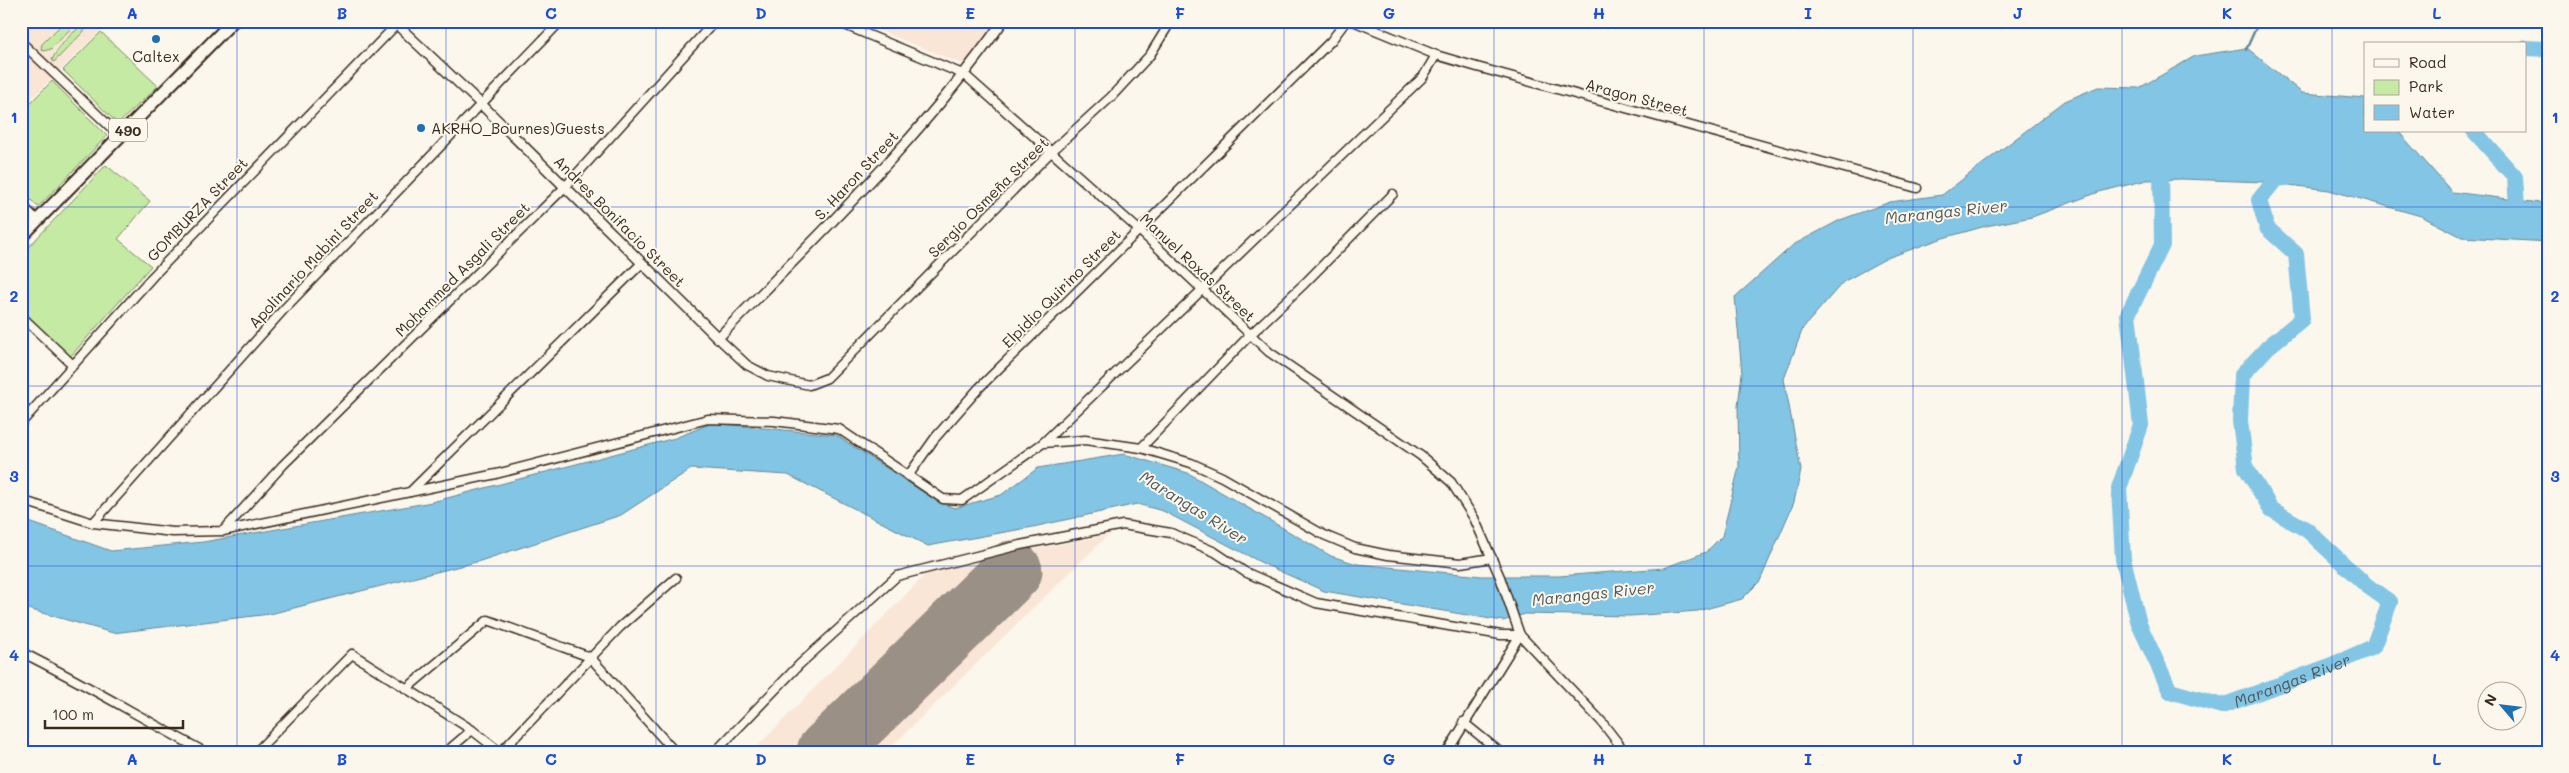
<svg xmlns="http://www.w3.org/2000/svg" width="2569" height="773" font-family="Mali,sans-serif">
<rect width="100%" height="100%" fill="#fbf7ec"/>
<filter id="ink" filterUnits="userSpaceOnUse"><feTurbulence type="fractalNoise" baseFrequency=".02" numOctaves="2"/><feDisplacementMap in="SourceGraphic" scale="10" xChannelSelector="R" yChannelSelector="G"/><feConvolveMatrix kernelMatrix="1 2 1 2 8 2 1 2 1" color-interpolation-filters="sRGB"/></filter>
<g filter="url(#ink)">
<g fill="#f9e6d7">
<polygon points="21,21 111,21 21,109"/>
<polygon points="856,21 994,21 965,65"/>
<polygon points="1108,535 886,752 752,752 926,574 1014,553"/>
</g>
<g fill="#c4eaa4" stroke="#808a61">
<polygon points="65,21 78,21 51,49 44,51 41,48 42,44"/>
<path d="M89,22L91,24L54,62L52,60C58,46 75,28 89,22Z"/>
<polygon points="101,32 158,86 118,124 63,70"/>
<polygon points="52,81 107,136 38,207 21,190 21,112"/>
<polygon points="106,165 150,201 118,239 151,266 70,357 21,311 21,255"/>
</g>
<polygon fill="#83c5e4" stroke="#668795" points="2247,48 2302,93 2365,98 2365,131 2398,131 2452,192 2548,204 2548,242 2462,237 2421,216 2329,190 2265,182 2182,179 2147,180 2099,192 2032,217 1986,226 1943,238 1887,258 1843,282 1803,328 1784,379 1801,470 1794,502 1760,581 1742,599 1698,611 1630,616 1525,614 1503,621 1324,591 1266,565 1163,511 1137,504 1033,527 928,546 788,475 691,469 621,515 480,561 270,614 113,633 21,607 21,519 111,551 203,542 432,502 675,438 712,423 836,435 938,502 955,508 1001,495 1038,468 1124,454 1188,473 1331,556 1357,564 1482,576 1559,576 1664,568 1706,552 1722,536 1739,467 1738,406 1742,373 1735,297 1793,245 1840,220 1890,202 1942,195 2065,101 2098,87 2139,88 2195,56"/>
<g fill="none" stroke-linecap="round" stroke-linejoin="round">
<polyline stroke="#668795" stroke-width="2.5" points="2246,50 2259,21"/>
<g stroke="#83c5e4" stroke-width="16">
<polyline points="2525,48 2548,49"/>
<polyline points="2474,131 2515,177 2518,221"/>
<path id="s1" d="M2156,158L2161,169L2162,245L2128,314L2141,425L2119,488L2123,559L2139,624L2170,691L2222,706L2327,667L2373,647L2390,602L2366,585L2307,530L2271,509L2246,468L2240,421L2242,375L2268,347L2302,319L2296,254L2267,228L2259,200L2276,179L2293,177"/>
</g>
<polyline stroke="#9b9085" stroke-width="61" points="827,752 1012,571"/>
<defs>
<g id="minor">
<polyline points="835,21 965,75 1139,230 1269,352 1421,456 1451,482 1474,518 1500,577 1520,635 1601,721 1625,752"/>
<polyline points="1353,21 1436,55 1477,67 1917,188"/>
<polyline points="21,42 121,137"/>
<polyline points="21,204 37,220"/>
<polyline points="21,316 73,365"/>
<polyline points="718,338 747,365 768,376 809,385 827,378 1052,151 1111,97 1150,55 1171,21"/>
<polyline points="21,423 153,276 400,21"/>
<polyline points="1043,443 1423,77 1436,55"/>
<polyline points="1141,448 1250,335 1305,283 1393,194"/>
<polyline points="908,476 935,438 979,388 1331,41 1346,21"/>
<polyline points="410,492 496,474 708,419 774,421 839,429 943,499 962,500 1043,443 1085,440 1141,448 1191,463 1222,477 1324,535 1355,548 1388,555 1460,563 1492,558"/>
<polyline points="21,500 93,523 173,532 223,531 410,492 642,263"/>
<polyline points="93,523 285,308 561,21"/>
<polyline points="223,531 283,465 565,187 715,21"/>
<path d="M21,652C84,683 143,719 205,752"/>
<polyline points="406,689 488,620 590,657 675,752"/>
<polyline points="1463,722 1500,752"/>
<polyline points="256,752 352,654 472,730 500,752"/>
<polyline points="446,752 472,730"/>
<polyline points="501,752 620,627 676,578"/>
<polyline points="715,752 800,664 897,576 1020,545 1123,525 1171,533 1215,552 1245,572 1316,603 1501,635 1520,635"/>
<polyline points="1447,752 1520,635"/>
</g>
<path id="tertiary" d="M393,21L481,104L718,338C817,236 921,138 1003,21"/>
<polyline id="primary" points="21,237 233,21"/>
</defs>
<use href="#minor" stroke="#3b2a1e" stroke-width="11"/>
<use href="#tertiary" stroke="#3b2a1e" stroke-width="12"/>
<use href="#primary" stroke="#3b2a1e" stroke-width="15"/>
<use href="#minor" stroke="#fbf7ec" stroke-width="8"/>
<use href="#tertiary" stroke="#fbf7ec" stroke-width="9"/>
<use href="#primary" stroke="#fbf7ec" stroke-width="11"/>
</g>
</g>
<path fill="none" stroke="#1d4ed8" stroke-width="1" stroke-opacity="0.55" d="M237,21V752M446,21V752M656,21V752M866,21V752M1075,21V752M1284,21V752M1494,21V752M1704,21V752M1913,21V752M2122,21V752M2332,21V752M21,207H2548M21,386H2548M21,566H2548"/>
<g fill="#1f6fb2" stroke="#fbf7ec" stroke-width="2">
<circle cx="156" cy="39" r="5"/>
<circle cx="421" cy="128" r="5"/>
</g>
<g text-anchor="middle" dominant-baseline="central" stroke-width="4" stroke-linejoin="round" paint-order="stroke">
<rect fill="#fbf7ec" stroke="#75685c" stroke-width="1" x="109" y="118.5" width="38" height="23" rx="4"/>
<g font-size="14" font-weight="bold" fill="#3b2a1e">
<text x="128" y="130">490</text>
</g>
<g font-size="15" fill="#3b2a1e" stroke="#fbf7ec">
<text x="156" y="56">Caltex</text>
<text x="431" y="128" text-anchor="start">AKRHO_Bournes)Guests</text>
</g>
<g font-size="15" fill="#3b2a1e" stroke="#fbf7ec">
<text transform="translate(1637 97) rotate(15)">Aragon Street</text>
<text transform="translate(856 175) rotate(-47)">S. Haron Street</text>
<text transform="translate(988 197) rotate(-45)">Sergio Osmeña Street</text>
<text transform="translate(197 209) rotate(-46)">GOMBURZA Street</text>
<text transform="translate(620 221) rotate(45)">Andres Bonifacio Street</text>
<text transform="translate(313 259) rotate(-47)">Apolinario Mabini Street</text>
<text transform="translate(1198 267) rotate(43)">Manuel Roxas Street</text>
<text transform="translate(462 269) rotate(-45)">Mohammed Asgali Street</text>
<text transform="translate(1061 288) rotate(-45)">Elpidio Quirino Street</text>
</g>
<g font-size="16" font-style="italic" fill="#515859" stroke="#fbf7ec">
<text transform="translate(1946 211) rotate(-6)">Marangas River</text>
<text transform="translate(1194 507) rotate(32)">Marangas River</text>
<text transform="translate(1593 593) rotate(-6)">Marangas River</text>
<text stroke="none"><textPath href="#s1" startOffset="684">Marangas River</textPath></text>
</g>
</g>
<rect width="2569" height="773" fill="none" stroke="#fbf7ec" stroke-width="55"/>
<rect x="2364" y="42" width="162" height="90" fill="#fbf7ec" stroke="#aea59a"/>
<rect x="2374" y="59" width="25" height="8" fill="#fbf7ec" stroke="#aea59a"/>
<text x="2409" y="68" font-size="15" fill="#3b2a1e">Road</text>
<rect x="2374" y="80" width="25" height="15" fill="#c4eaa4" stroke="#aea59a"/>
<text x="2409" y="92" font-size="15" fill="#3b2a1e">Park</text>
<rect x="2374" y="105" width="25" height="15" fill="#83c5e4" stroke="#aea59a"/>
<text x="2409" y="118" font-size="15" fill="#3b2a1e">Water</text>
<g transform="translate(2502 706) rotate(298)"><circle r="24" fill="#fbf7ec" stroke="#aea59a"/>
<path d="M0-4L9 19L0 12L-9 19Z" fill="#1f6fb2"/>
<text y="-8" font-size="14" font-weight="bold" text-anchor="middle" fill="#3b2a1e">N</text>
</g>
<path d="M45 720v8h138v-8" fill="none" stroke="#3b2a1e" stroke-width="2.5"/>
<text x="52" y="720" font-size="15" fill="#3b2a1e" stroke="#fbf7ec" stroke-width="4" paint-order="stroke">100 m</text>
<rect x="28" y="28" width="2514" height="718" fill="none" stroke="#1d4ed8" stroke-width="2"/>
<g font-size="16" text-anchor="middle" font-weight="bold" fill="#1d4ed8">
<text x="132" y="19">A</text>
<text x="342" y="19">B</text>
<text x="551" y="19">C</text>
<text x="761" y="19">D</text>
<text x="970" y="19">E</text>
<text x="1180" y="19">F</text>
<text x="1389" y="19">G</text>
<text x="1599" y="19">H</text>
<text x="1808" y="19">I</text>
<text x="2018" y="19">J</text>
<text x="2227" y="19">K</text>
<text x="2437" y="19">L</text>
<text x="14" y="123">1</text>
<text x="2555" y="123">1</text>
<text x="14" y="302">2</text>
<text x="2555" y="302">2</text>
<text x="14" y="482">3</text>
<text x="2555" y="482">3</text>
<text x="14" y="661">4</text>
<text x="2555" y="661">4</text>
<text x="132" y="765">A</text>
<text x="342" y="765">B</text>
<text x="551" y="765">C</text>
<text x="761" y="765">D</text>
<text x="970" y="765">E</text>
<text x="1180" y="765">F</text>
<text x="1389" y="765">G</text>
<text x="1599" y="765">H</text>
<text x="1808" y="765">I</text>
<text x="2018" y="765">J</text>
<text x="2227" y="765">K</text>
<text x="2437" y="765">L</text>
</g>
</svg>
